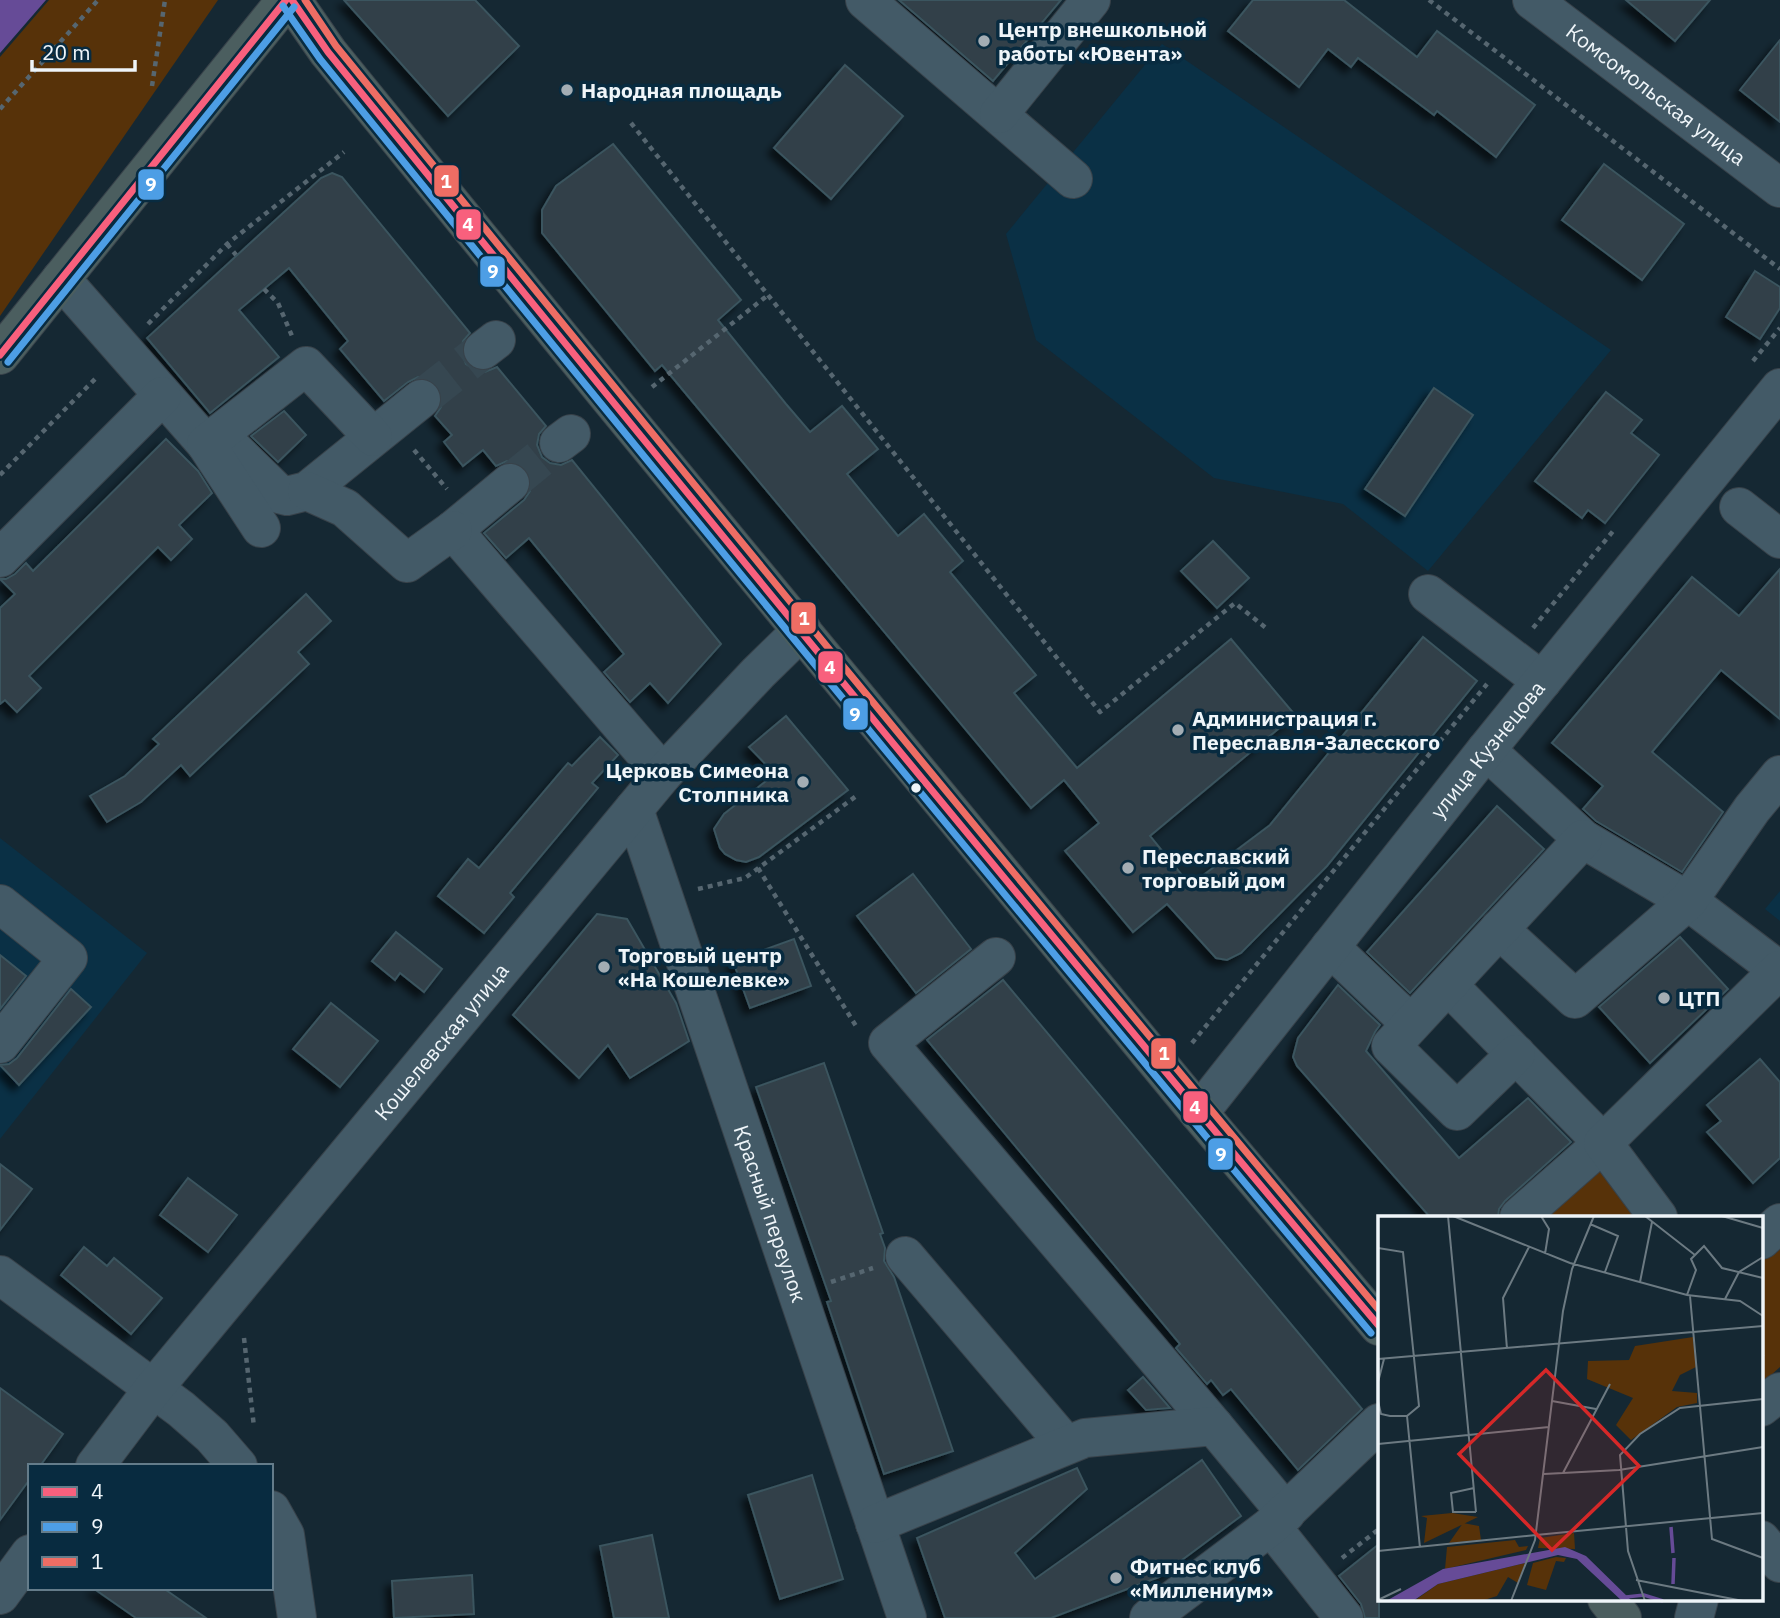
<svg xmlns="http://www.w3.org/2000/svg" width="1780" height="1618" font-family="'IBM Plex Sans',sans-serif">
<defs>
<filter id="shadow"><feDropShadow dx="-6" dy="6" stdDeviation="3.5" flood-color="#0009"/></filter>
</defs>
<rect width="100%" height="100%" fill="#152833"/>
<g fill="#0a3045">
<polygon points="1162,44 1611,350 1428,571 1343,504 1214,478 1036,340 1006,234"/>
<polygon points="0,838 147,953 0,1139"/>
<polygon points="1780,891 1780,921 1765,909"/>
</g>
<g fill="#573209">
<polygon points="49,0 218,0 0,316 0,57"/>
<polygon points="1603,1144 1657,1217 1537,1217"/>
<polygon points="1780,1224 1780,1367 1761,1384 1761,1240"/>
</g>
<polygon fill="#664b97" points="0,0 46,0 0,53"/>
<g fill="#304048" stroke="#3b545e" stroke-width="2" filter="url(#shadow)">
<polygon points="344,0 475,0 519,46 448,116"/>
<polygon points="899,0 1061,0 993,81"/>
<polygon points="1253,0 1344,0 1417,57 1437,31 1535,105 1496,157 1437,111 1434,115 1358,58 1351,67 1328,49 1299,87 1228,31"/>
<polygon points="1626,0 1710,0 1675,41"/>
<polygon points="1780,40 1780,122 1740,90"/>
<polygon points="845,65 903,116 831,199 774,148"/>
<polygon points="613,144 741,300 718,320 786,404 810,432 842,406 878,449 847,474 898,536 924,514 963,561 950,572 1036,675 1014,693 1077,768 1231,639 1295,715 1150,836 1190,885 1270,825 1423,637 1477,681 1327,866 1241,953 1227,960 1216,958 1167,904 1133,932 1065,851 1099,823 1064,780 1031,808 662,365 655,371 542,233 542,210 556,186"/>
<polygon points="1604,164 1684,224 1642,280 1562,220"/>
<polygon points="332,173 342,177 470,333 463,341 461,352 466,364 475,370 485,372 497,367 546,426 539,434 537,445 542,457 550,463 561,465 572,460 721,644 668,703 650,683 630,702 604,672 624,654 529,538 506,558 484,533 524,500 530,491 532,480 526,469 518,463 507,461 496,466 483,450 463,466 444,442 452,435 435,416 441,407 443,396 438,386 429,379 418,377 408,382 384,401 340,349 348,341 289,268 239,310 279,357 210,413 147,338 321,178"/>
<polygon points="1755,271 1780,287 1780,308 1760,339 1726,317"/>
<polygon points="1434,388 1473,415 1405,516 1365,489"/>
<polygon points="1606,392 1642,420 1631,433 1659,455 1605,523 1588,510 1582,518 1535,481"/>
<polygon points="284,411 306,435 278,462 251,436"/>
<polygon points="166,439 198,471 212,493 179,525 192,539 171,560 158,547 29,676 41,688 17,712 5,700 0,704 0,608 15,594 0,579 6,579 15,574 26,563 33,571"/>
<polygon points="1213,541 1249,578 1217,608 1181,571"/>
<polygon points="1780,569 1780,719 1721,670 1652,752 1723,812 1682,872 1596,821 1583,809 1603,786 1552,743 1692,577 1739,616"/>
<polygon points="306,594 331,621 298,652 309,664 190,776 181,765 141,802 107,822 90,796 125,776 159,744 153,739"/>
<polygon points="786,716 848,790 759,857 746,862 736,860 725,854 720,848 714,829 724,814 775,774 749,747"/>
<polygon points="600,737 618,755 592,783 598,788 510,893 514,897 484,933 438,896 468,859 479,868 568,763 572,766"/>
<polygon points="1497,806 1544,849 1410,993 1367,952"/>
<polygon points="913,874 971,949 916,993 857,916"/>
<polygon points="597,914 627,919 676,1003 689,1041 630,1078 608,1045 579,1078 513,1015"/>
<polygon points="396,932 442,969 424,992 400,973 395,980 372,961"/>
<polygon points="1680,937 1728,989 1650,1063 1599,1007"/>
<polygon points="794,939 811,986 750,1008 733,961"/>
<polygon points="0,955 26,976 0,1009"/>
<polygon points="1003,980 1362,1409 1298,1470 1231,1389 1223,1395 1211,1380 1207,1384 1176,1348 1180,1344 927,1040"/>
<polygon points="1338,985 1380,1025 1375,1032 1366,1051 1459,1158 1528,1098 1571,1142 1505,1201 1499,1209 1498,1217 1430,1217 1297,1066 1293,1057 1298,1038"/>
<polygon points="71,989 91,1007 19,1085 0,1065 9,1064 17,1058"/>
<polygon points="331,1003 378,1041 340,1087 293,1049"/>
<polygon points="1760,1059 1780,1082 1780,1158 1753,1183 1707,1132 1721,1121 1707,1105"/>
<polygon points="824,1063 883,1233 880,1234 885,1248 884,1261 894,1277 953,1451 884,1474 827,1302 831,1301 756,1087"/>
<polygon points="0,1164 32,1189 0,1230"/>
<polygon points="188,1178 237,1215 208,1252 160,1215"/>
<polygon points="84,1247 107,1266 114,1258 162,1298 131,1334 61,1275"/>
<polygon points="1143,1377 1170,1408 1146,1410 1128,1390"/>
<polygon points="0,1388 63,1434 40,1466 30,1466 30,1479 0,1520"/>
<polygon points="1202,1460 1241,1516 1159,1577 1051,1618 945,1618 917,1538 1077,1468 1087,1489 1015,1553 1035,1579"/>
<polygon points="812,1475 843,1579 780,1599 748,1495"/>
<polygon points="652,1535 669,1618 614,1618 600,1546"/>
<polygon points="1379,1544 1379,1618 1365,1618 1361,1604 1339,1576"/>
<polygon points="472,1575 474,1614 394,1618 392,1581"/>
<polygon points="93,1588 163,1588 206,1618 136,1618"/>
</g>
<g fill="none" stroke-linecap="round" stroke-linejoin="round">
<g stroke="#364751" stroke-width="38" stroke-dasharray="38 19" stroke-linecap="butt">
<polyline points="421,399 483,350"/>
<polyline points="510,483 559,443"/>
</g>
<defs>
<g id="minor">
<polyline points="865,0 1073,179"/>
<path id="s1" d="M1532,0L1780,188"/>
<polyline points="999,114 1091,0"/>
<polyline points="61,279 206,444 229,445 279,494 287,496 307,491 421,399"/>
<polyline points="483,350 496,340"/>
<polyline points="559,443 571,434"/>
<polyline points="510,483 453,530 663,774"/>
<polyline points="307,491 345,508 407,563 453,530"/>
<polyline points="1739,507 1780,539"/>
<polyline points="261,528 206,444 306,366 373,437"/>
<polyline points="0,558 162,396"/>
<polyline points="1428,594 1542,681"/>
<polyline points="1486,750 1583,839 1688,901 1780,971"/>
<path id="s2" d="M634,809L907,1618"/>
<polyline points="0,904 68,958 0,1044"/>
<polyline points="1499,929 1575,999 1688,901 1752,809 1780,775"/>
<polyline points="1330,947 1411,1024"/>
<polyline points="996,957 888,1043 1214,1426"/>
<polyline points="1448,985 1603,1143 1519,1217"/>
<polyline points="1516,1054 1457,1111 1391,1046 1583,839"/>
<path id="s3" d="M1199,1113L1486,750L1780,388"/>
<polyline points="1658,1217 1603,1143 1779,970"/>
<polyline points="1761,1240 1780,1223"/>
<polyline points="905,1256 1066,1445"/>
<polyline points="0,1275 181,1409 212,1436 238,1466"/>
<polyline points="1761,1407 1780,1392"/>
<path id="s4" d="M95,1466L153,1389L663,774L758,673L802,630"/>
<polyline points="271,1510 285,1535 297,1618"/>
<polyline points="875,1524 1085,1438 1214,1426 1286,1513"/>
<polyline points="1271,1526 1344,1618"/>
<polyline points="1761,1540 1780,1563"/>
<polyline points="0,1595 30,1554"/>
<polyline points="1149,1618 1271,1526 1379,1423"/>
<polyline points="1694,1618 1699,1599"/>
</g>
<g id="major">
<polyline points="292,0 328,52 612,401 1199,1113 1379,1326"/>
<polyline points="0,355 286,0"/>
<polyline points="1607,1599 1622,1618"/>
</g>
</defs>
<use href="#minor" stroke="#38424a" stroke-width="40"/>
<use href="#major" stroke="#38424a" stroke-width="40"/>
<g stroke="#566670" stroke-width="4.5" stroke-dasharray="5 5" stroke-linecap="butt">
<polyline points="1429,0 1780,269"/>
<polyline points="152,86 165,0"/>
<polyline points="0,109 98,0"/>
<polyline points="631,123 1100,712 1235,603 1266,628"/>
<polyline points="227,244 236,255"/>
<polyline points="264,289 278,303 292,336"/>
<polyline points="148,324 227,244 344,152"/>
<polyline points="1753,361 1780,328"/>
<polyline points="652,387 768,295"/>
<polyline points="414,450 447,489"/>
<polyline points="0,475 98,376"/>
<polyline points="1533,628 1614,530"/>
<polyline points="758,868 856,1026"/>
<polyline points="698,889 745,878 859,794"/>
<polyline points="1192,1043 1487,684"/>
<polyline points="831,1282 873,1268"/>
<polyline points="244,1338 254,1427"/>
<polyline points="1761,1356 1763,1354"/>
<polyline points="1342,1558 1379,1529"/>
</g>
<use href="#minor" stroke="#435a67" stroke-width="38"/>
<use href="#major" stroke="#4b5e5f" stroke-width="38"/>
<defs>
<g id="bus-1">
<path d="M292,0L328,52C675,479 1024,906 1379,1326"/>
<polyline points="0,355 286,0"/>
</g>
<g id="bus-2">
<path d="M283,6L320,59C667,486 1016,912 1371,1333"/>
<polyline points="8,362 294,7"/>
</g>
<path id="bus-3" d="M305,0L336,46C681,469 1027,893 1379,1310"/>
</defs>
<use href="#bus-1" stroke="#082b40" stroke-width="12"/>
<use href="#bus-2" stroke="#082b40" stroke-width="12"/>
<use href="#bus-3" stroke="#082b40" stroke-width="12"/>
<use href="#bus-1" stroke="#f8607d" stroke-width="7"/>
<use href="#bus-2" stroke="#4d9ee5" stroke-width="7"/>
<use href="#bus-3" stroke="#ee6d64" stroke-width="7"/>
</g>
<g fill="#a3adb4" stroke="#082b40" stroke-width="2.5">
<circle cx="984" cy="41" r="7"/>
<circle cx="567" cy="90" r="7"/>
<circle cx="1178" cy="730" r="7"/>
<circle cx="803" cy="782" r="7"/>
<circle cx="1128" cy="868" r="7"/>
<circle cx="604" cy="967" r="7"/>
<circle cx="1664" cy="998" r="7"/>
<circle cx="1116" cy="1578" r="7"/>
</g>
<circle fill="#eff5f9" stroke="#082b40" stroke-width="2.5" cx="916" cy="788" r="6"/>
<g text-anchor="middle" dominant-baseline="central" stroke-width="7" stroke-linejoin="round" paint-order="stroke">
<g font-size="21" font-weight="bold" fill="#eff5f9" stroke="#082b40" text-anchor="start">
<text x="998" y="29">Центр внешкольной<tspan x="998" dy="24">работы «Ювента»</tspan></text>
<text x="581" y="90">Народная площадь</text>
<text x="1192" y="718">Администрация г.<tspan x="1192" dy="24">Переславля-Залесского</tspan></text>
<text x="789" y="770" text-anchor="end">Церковь Симеона<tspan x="789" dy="24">Столпника</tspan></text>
<text x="1142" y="856">Переславский<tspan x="1142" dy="24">торговый дом</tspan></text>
<text x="618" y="955">Торговый центр<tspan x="618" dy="24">«На Кошелевке»</tspan></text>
<text x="1678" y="998">ЦТП</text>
<text x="1130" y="1566">Фитнес клуб<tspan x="1130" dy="24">«Миллениум»</tspan></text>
</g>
<g font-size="21" fill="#eff5f9" stroke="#082b40">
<text stroke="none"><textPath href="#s1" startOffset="156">Комсомольская улица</textPath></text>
<text stroke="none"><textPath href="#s3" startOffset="464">улица Кузнецова</textPath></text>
<text stroke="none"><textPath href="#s4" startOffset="548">Кошелевская улица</textPath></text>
<text stroke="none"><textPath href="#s2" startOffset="427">Красный переулок</textPath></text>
</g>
</g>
<g transform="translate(1378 1216)">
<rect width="385" height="385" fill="#152833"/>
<path d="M315,121L318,151L302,159L294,175L319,177V187L299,191L253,224L238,209L255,182L209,163L210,145L251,144L257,130ZM74,297L100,301L46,327L49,302L43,300ZM85,307L101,310L103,324L71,327ZM196,317L197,333L160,332L162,322ZM137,324L141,331L150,330L148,334L67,353L69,331ZM178,341L188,342L186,346L178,345L168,374L149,369L155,347ZM147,347L140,367L130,361L119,380L103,385H36L60,368Z" fill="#573209"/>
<path d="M187,331L208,340L254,385H244L199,343L180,339L60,368L35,385H8L65,353Z" fill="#664b97"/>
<path fill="none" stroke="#664b97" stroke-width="3.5" d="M293,311L295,337M295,368L296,342M248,381L266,379L285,385"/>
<path fill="none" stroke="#6c7a82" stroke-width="2" d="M70,0L98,296M75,0L192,47L309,79L362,85L385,100M163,0L171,13L167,38M267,0L317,39L313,43L318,54L309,79M344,0L385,12M212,8L240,20L227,56M0,32L25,36L41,190L29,200H12L3,198L0,185M317,39L326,30L344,52L385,62M262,66L274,6M312,80L334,323L385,342M347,83L361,56L385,41M129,133L125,82L151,31M0,143L385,110M0,166L6,143M174,185L218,193M29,200L42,332M0,228L171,211M185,257L232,168M166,258L241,254L385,231M96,272L73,277L75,296H98M158,319L385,297M0,335L158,319M258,364L365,385M0,384L23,373M133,385L157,324L185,95L194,53L216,0M267,385L250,335L242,239L262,218L302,192L385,183"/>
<path fill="#d62828" fill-opacity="0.15" stroke="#d62828" stroke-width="3.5" d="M168,154L261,250L174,334L81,238Z"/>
<rect width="385" height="385" fill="none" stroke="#eff5f9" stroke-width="3.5"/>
</g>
<g stroke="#082b40" stroke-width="2.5">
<rect x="433" y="164" width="27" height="34" rx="7" fill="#ee6d64"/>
<rect x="137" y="168" width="28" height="33" rx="7" fill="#4d9ee5"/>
<rect x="455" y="208" width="27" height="33" rx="7" fill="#f8607d"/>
<rect x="479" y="255" width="27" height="33" rx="7" fill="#4d9ee5"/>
<rect x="790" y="601" width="27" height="34" rx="7" fill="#ee6d64"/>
<rect x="817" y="650" width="27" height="34" rx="7" fill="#f8607d"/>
<rect x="842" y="697" width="27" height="34" rx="7" fill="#4d9ee5"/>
<rect x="1150" y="1037" width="27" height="33" rx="7" fill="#ee6d64"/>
<rect x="1182" y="1090" width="27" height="34" rx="7" fill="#f8607d"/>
<rect x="1207" y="1137" width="27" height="34" rx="7" fill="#4d9ee5"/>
</g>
<g font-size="19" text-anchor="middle" font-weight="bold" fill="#fff">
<text x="446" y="188">1</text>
<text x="151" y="191">9</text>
<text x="468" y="231">4</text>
<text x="493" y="278">9</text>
<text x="804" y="625">1</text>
<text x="830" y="674">4</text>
<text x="855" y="721">9</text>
<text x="1164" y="1060">1</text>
<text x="1195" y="1114">4</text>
<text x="1221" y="1161">9</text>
</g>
<rect x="28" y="1464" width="245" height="126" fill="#082b40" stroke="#647c8a" stroke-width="2"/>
<rect x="42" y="1487" width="35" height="10" fill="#f8607d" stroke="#647c8a" stroke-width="2"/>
<text x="91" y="1499" font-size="21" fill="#eff5f9">4</text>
<rect x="42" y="1522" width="35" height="10" fill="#4d9ee5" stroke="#647c8a" stroke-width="2"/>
<text x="91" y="1534" font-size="21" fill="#eff5f9">9</text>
<rect x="42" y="1557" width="35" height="10" fill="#ee6d64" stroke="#647c8a" stroke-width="2"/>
<text x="91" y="1569" font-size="21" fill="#eff5f9">1</text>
<path d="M32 60v10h103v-10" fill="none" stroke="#eff5f9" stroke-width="3.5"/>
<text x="42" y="60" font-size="21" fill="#eff5f9" stroke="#082b40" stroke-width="5" paint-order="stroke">20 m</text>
</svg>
